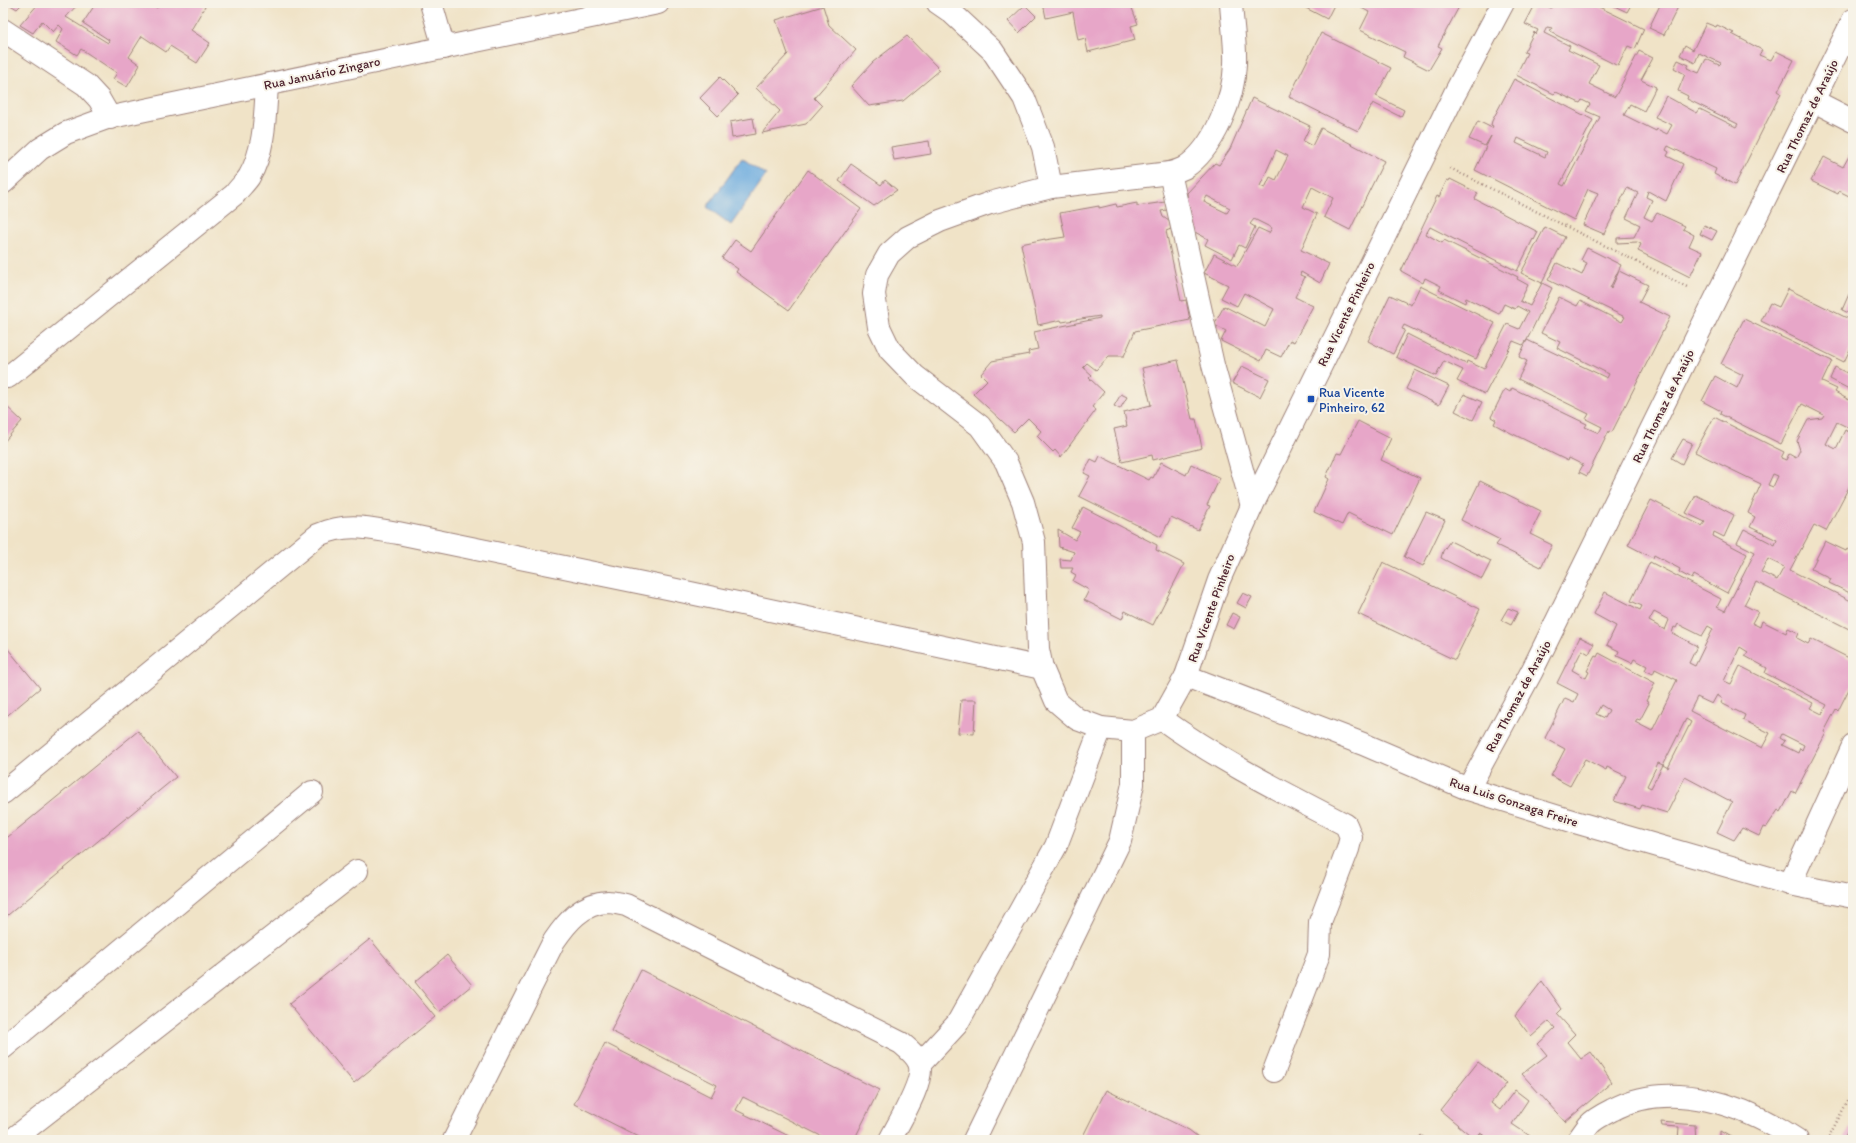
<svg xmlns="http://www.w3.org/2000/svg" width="1856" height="1143" font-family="Itim,sans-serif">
<rect width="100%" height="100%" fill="#f7f3e8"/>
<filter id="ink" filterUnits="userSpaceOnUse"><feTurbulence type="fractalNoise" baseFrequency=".025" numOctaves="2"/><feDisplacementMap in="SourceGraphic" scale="8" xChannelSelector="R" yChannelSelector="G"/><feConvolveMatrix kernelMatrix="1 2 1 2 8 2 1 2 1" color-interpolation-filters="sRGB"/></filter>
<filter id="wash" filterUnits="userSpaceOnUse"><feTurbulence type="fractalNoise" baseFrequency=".012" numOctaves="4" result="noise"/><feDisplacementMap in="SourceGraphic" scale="16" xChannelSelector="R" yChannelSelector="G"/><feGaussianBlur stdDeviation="0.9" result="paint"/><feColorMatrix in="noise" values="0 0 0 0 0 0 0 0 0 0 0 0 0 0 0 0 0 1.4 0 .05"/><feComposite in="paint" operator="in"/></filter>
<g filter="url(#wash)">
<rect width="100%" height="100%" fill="#f0e3c7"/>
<polygon fill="#6baade" stroke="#5a6484" points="742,158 766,175 731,225 707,207"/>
<g id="blocks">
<g fill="#e7a6c8" fill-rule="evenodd">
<polygon points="7,3 23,3 17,9"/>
<polygon points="39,3 79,3 66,17 108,43 109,40 83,23 96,3 150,3 157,8 160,3 200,3 205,6 191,30 210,43 197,63 170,46 166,52 142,36 129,57 140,65 127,87 113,79 117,73 81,49 77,55 56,42 63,29 59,25 53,32 42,21 33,33 20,25"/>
<polygon points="1043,3 1130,3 1138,24 1131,26 1135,40 1088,52 1085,38 1078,40 1073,12 1046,18"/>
<polygon points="1303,3 1335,3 1327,19 1302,6"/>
<polygon points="1352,3 1461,3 1438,46 1442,48 1429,70 1403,57 1405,52 1360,30 1369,12"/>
<path d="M1536,3H1541L1551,8L1553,3H1598L1597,6L1644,29L1635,49L1628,46L1618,66L1550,32L1552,28L1547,27L1544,33L1570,46L1568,50L1599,65L1589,84L1615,97L1639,51L1653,58L1641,80L1656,87L1644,111L1630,104L1624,115L1656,131L1657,129L1667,134L1672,125L1655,117L1666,96L1697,113L1700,109L1736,127L1738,124L1687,99L1688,96L1678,91L1685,74L1674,68L1678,60L1689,65L1687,68L1699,73L1706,59L1719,65L1721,63L1699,53L1695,63L1680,55L1685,45L1693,50L1706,23L1716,27L1717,25L1734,33L1732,34L1762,50L1759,55L1771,60L1776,51L1794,60L1778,91L1781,93L1735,185L1714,174L1716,169L1668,146L1666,150L1669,152L1667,156L1683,164L1666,201L1648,191L1646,197L1652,200L1644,217L1652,221L1657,213L1685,226L1683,229L1694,235L1689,246L1702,252L1690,277L1638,251L1641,244L1637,242L1617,243V238L1634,237L1640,225L1626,218L1638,193L1627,188L1604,234L1583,225L1598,193L1588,189L1574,220L1475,170L1491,136L1485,146L1469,139L1478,121L1492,128L1493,126L1491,125L1492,121L1514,79L1593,120L1560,184L1564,186L1600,117L1586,111L1590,104L1582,100L1580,103L1556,92L1554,94L1516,75L1527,53L1524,52L1534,32L1536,34L1538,30L1525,24ZM1518,138L1547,152L1545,157L1516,143Z"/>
<polygon points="1608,3 1632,3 1627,12"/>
<polygon points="1661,3 1680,3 1664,35 1649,28"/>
<polygon points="1025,5 1036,16 1019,33 1008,21"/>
<polygon points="823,6 829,25 856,50 814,98 822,106 806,124 762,133 780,111 756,88 788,54 776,20"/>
<polygon points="1321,33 1391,68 1376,96 1404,110 1401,117 1373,103 1358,131 1289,97"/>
<polygon points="907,36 940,70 903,101 869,106 851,86 873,62"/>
<polygon points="720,77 738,95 718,116 700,98"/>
<path d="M1252,98L1310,126L1303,141L1312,146L1321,128L1384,161L1350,230L1324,217L1333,198L1312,187L1303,207L1317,214L1301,250L1329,264L1320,283L1301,272L1300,275L1305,277L1295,297L1313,306L1294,342L1290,340L1281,357L1266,350L1261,361L1221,341L1226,331L1214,325L1224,306L1265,327L1274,309L1244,293L1237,306L1221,298L1228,285L1204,273L1214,254L1237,266L1258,228L1269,233L1272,228L1254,219L1250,224L1255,227L1245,248L1239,245L1232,259L1205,245L1208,239L1191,230L1187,193L1215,163L1219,165L1230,149ZM1276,150L1288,156L1276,180L1270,177L1265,188L1260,186ZM1207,196L1230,208L1227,213L1204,202Z"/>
<polygon points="753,118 756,134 732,138 730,122"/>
<polygon points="929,141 931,154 894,160 891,147"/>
<polygon points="1853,149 1853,198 1839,191 1838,194 1811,181 1824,157 1843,167"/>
<polygon points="851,164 881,185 885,180 897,190 874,206 839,181"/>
<polygon points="808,170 861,209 789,310 736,272 738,269 722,258 735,240 751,251"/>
<polygon points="1450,179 1478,193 1475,199 1538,232 1534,240 1533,239 1517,271 1430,227 1426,234 1442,243 1444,240 1518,277 1517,279 1528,285 1520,301 1530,306 1542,283 1552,288 1527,340 1523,345 1513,341 1485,394 1457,381 1463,370 1444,361 1436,376 1396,357 1407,334 1466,364 1467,361 1484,369 1507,324 1519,329 1528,312 1517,306 1515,309 1504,304 1499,314 1466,298 1465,303 1439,290 1441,286 1425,278 1423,283 1401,271 1437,196 1439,197 1447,180 1449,181"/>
<polygon points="1165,202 1167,210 1161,211 1163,217 1169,221 1171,229 1166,231 1181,301 1186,300 1190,320 1135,331 1124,356 1109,356 1096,370 1087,363 1083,367 1092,375 1089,378 1104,392 1092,407 1096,410 1061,457 1055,450 1053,452 1037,436 1041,431 1028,418 1014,432 973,394 987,380 981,374 992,361 1029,354 1028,351 1038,349 1034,332 1100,318 1100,316 1062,322 1061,320 1038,325 1021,244 1045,239 1045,240 1065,237 1060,213 1099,206 1099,208 1116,204 1117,207 1137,203 1137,206"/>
<polygon points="1704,225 1717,231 1712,240 1700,234"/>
<polygon points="1545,227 1565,237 1542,283 1521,273"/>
<polygon points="1587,248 1621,265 1610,288 1611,289 1619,271 1648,285 1639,302 1670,317 1612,432 1609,431 1587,476 1579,472 1583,465 1569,458 1568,461 1511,433 1494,424 1496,420 1491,417 1505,389 1510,392 1512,388 1587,424 1585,427 1599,433 1602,427 1586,419 1589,414 1518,379 1527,361 1519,357 1527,340 1607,378 1609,374 1557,348 1560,342 1541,333 1559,297 1577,306 1580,301 1622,322 1625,317 1548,280 1557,263 1582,275 1587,263 1581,260"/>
<polygon points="1420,286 1495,323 1476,359 1404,325 1402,329 1405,330 1393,354 1368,341 1390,295 1411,305"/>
<polygon points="1788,289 1853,321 1853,343 1844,362 1761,321 1770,303 1779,307"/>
<polygon points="1849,294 1853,296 1853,315 1842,310"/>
<path d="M1744,319L1832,361L1822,382L1837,389L1835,392L1849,400L1853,391V430L1837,422L1826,444L1836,449L1845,430L1853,434V486L1850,485L1826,531L1814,525L1790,570L1853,602V631L1756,582L1744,605L1758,612L1752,623L1760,627L1762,621L1786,633L1788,628L1799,633L1797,638L1808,644L1811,639L1853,660V681L1838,711L1836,709L1824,732L1826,733L1795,793L1792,791L1781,812L1778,810L1766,828L1763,827L1759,836L1742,828L1734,840L1717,832L1732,802L1685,777L1667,813L1642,805L1640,809L1614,801L1626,776L1607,767L1606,770L1585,759L1570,786L1551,776L1565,749L1545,738L1565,698L1574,702L1578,694L1557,683L1580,637L1594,644L1589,654L1582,650L1572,670L1586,678L1589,672L1587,671L1595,656L1597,657L1599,653L1655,683L1646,701L1649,703L1640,720L1637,719L1635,722L1652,731L1674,686L1677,680L1655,669L1653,674L1645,670L1647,666L1634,659L1632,663L1617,656L1619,651L1607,645L1616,626L1594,614L1605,592L1640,610L1642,606L1631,601L1650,562L1721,599L1717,607L1725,611L1755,552L1737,543L1744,529L1775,545L1777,540L1750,527L1755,517L1748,513L1761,484L1695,452L1714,417L1784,452L1781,458L1786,460L1789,454L1796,458L1800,450L1797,441L1808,420L1822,418L1824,415L1802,404L1781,444L1720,414L1721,411L1702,401L1715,376L1737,388L1743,375L1721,364ZM1773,474L1778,476L1773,487L1768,485ZM1768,559L1784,567L1777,580L1761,572ZM1654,612L1669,620L1665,630L1649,621ZM1678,624L1702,636L1708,626L1713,629L1695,666L1689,663L1697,646L1672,633L1674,627L1676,628ZM1740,647L1748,652L1745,656L1767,668L1765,673L1827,705L1822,714L1810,708L1813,703L1740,666L1731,684L1724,681ZM1717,695L1723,699L1721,703L1745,715L1743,720L1770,733L1762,748L1690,711L1697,697L1712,704ZM1601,705L1609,710L1605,718L1596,714ZM1686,719L1691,722L1668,768L1663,765L1651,788L1647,786L1658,763L1663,765ZM1782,734L1804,745L1802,750L1800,748L1798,753L1782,745L1785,741L1780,738Z"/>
<polygon points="1178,360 1192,419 1196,419 1202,448 1153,460 1152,455 1122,462 1114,429 1127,426 1124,412 1151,405 1142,368"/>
<polygon points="1242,366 1269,379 1260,397 1232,383"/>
<polygon points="1835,367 1853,376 1853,383 1849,389 1830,379"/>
<polygon points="1415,370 1449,386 1439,405 1406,389"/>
<polygon points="1121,394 1127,397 1120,409 1114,406"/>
<polygon points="1464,394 1482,402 1473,420 1455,411"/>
<polygon points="3,403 22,421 3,443"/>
<polygon points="1358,421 1391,438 1381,460 1420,478 1393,535 1348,513 1342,525 1314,512 1329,479 1326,477 1337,453 1341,454"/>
<polygon points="1683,439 1692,443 1682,464 1672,458"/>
<polygon points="1100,456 1149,480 1151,477 1153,478 1161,462 1186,475 1191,464 1220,478 1207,505 1210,506 1198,530 1171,517 1161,537 1079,496 1090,476 1084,473 1091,459 1097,462"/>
<polygon points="1480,481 1541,511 1530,534 1552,545 1541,567 1496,545 1500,540 1461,520"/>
<polygon points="1696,495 1734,515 1724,537 1714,532 1713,536 1747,554 1727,593 1694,575 1692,579 1679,572 1680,569 1654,555 1653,558 1628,545 1651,500 1702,526 1705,522 1686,513"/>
<polygon points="1083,507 1157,545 1156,550 1184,564 1153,625 1125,611 1122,619 1084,600 1089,590 1073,581 1076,575 1071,572 1073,568 1061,568 1060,559 1071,560 1074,552 1059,547 1058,530 1075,540 1080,532 1072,528"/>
<polygon points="1426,512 1445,520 1423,566 1404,557"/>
<polygon points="1450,541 1491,561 1482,579 1441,558 1443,551"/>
<polygon points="1825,541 1846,551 1847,549 1853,552 1853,587 1850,593 1829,583 1831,579 1811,569"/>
<polygon points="1383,562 1480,609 1455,660 1358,614"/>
<polygon points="1243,593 1252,597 1246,608 1237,603"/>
<polygon points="1508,608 1518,612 1511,625 1501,620"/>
<polygon points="1232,613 1240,617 1234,629 1226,625"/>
<polygon points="3,643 40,688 3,719"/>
<polygon points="961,700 976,700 974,734 958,733"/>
<polygon points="138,731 176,777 3,919 3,841"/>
<polygon points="370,939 435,1017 354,1083 289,1004"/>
<polygon points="447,955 472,985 439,1012 415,982"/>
<polygon points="641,970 879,1090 854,1140 829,1140 743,1097 736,1110 797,1140 645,1140 574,1104 605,1043 711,1097 717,1085 611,1031"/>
<polygon points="1542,981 1562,1009 1557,1014 1575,1034 1567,1042 1581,1059 1591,1052 1612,1082 1565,1122 1522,1074 1547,1055 1538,1044 1555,1028 1549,1021 1531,1037 1515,1016"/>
<polygon points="1478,1062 1507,1083 1491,1103 1500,1110 1515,1090 1528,1100 1512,1124 1536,1140 1491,1140 1480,1133 1475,1139 1440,1110"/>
<polygon points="1106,1090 1189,1130 1202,1140 1081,1140"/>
<polygon points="1853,1121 1853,1140 1843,1140"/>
<polygon points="1661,1122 1695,1125 1696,1140 1678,1140 1679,1127 1662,1126"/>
<polygon points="1720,1131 1736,1140 1720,1140"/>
<polygon points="1421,1135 1427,1140 1417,1140"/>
</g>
</g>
</g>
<g filter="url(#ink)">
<use href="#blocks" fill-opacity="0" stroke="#9d8179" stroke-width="1"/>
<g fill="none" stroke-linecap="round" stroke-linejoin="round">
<defs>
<g id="minor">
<polyline points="431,3 444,48"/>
<polyline points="938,3 951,12 992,50 1024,98 1043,147 1051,187"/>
<path d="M1231,3C1232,23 1236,44 1235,64C1234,98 1214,149 1184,168C1180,170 1174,172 1170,173L1051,187L990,203L940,221L908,237L889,254L877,275L874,294L879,327L890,350L915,376L980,426L1006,462L1023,502L1034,542L1038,649L1042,668L1056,701L1077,719L1101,728L1133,731L1162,719L1186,676L1219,580L1252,506L1454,95L1503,3"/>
<polyline points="3,30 86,85 99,99 110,118"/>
<polyline points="1814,101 1853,121"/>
<polyline points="1170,173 1213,365 1252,506"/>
<polyline points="3,183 40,149 66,133 107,118 658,3"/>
<path d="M8,377L235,194C239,188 245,183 249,177C265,150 265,115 267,85"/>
<polyline points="1186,676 1363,744 1468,789 1575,822 1790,884 1853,897"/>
<path d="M1162,719C1220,761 1283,792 1346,825L1351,837L1348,849L1320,922L1319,954L1274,1071"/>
<polyline points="1468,789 1532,671 1853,20"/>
<path d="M3,793L318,535C347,522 368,528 398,533L667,588L1042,668"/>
<polyline points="1790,884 1853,746"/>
<polyline points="3,1048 312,792"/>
<polyline points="920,1064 957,1024 1056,846 1101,728"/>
<polyline points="12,1140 357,871"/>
<path d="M454,1140L554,941C567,922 582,903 608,902C614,902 620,904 626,905L901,1043C908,1049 916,1055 919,1063C926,1079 898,1124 890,1140"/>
<polyline points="974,1140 1120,841 1133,784 1133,731"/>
<path d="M1578,1140C1582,1135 1585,1130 1589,1125C1594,1119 1604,1114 1612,1110C1671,1078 1745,1105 1797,1140"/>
</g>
</defs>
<use href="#minor" stroke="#9d8179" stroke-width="24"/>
<g stroke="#9d8179" stroke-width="2.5" stroke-dasharray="1 3" stroke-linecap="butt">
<polyline points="1450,168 1689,288"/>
<polyline points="1827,1140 1853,1091"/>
</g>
<use href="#minor" stroke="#fff" stroke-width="22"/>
</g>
</g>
<rect fill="#1a4fb4" stroke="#f7f3e8" stroke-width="1.5" x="1307" y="395" width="8" height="8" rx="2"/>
<g text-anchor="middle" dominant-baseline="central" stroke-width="4" stroke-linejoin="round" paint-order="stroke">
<g font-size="13" fill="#4a1f2b" stroke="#f7f3e8">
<text transform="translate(322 73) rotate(-12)">Rua Januário Zingaro</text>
<text transform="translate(1807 116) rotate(-64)">Rua Thomaz de Araújo</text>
<text transform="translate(1346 314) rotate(-64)">Rua Vicente Pinheiro</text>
<text transform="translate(1663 406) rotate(-64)">Rua Thomaz de Araújo</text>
<text transform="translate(1211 608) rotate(-70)">Rua Vicente Pinheiro</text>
<text transform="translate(1518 696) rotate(-62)">Rua Thomaz de Araújo</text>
<text transform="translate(1514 802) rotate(18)">Rua Luis Gonzaga Freire</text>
</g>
<g font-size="13" fill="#164399" stroke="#f7f3e8" text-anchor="start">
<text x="1319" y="392">Rua Vicente<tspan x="1319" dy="15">Pinheiro, 62</tspan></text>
</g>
</g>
<rect width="1856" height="1143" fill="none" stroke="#f7f3e8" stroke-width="16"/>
</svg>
